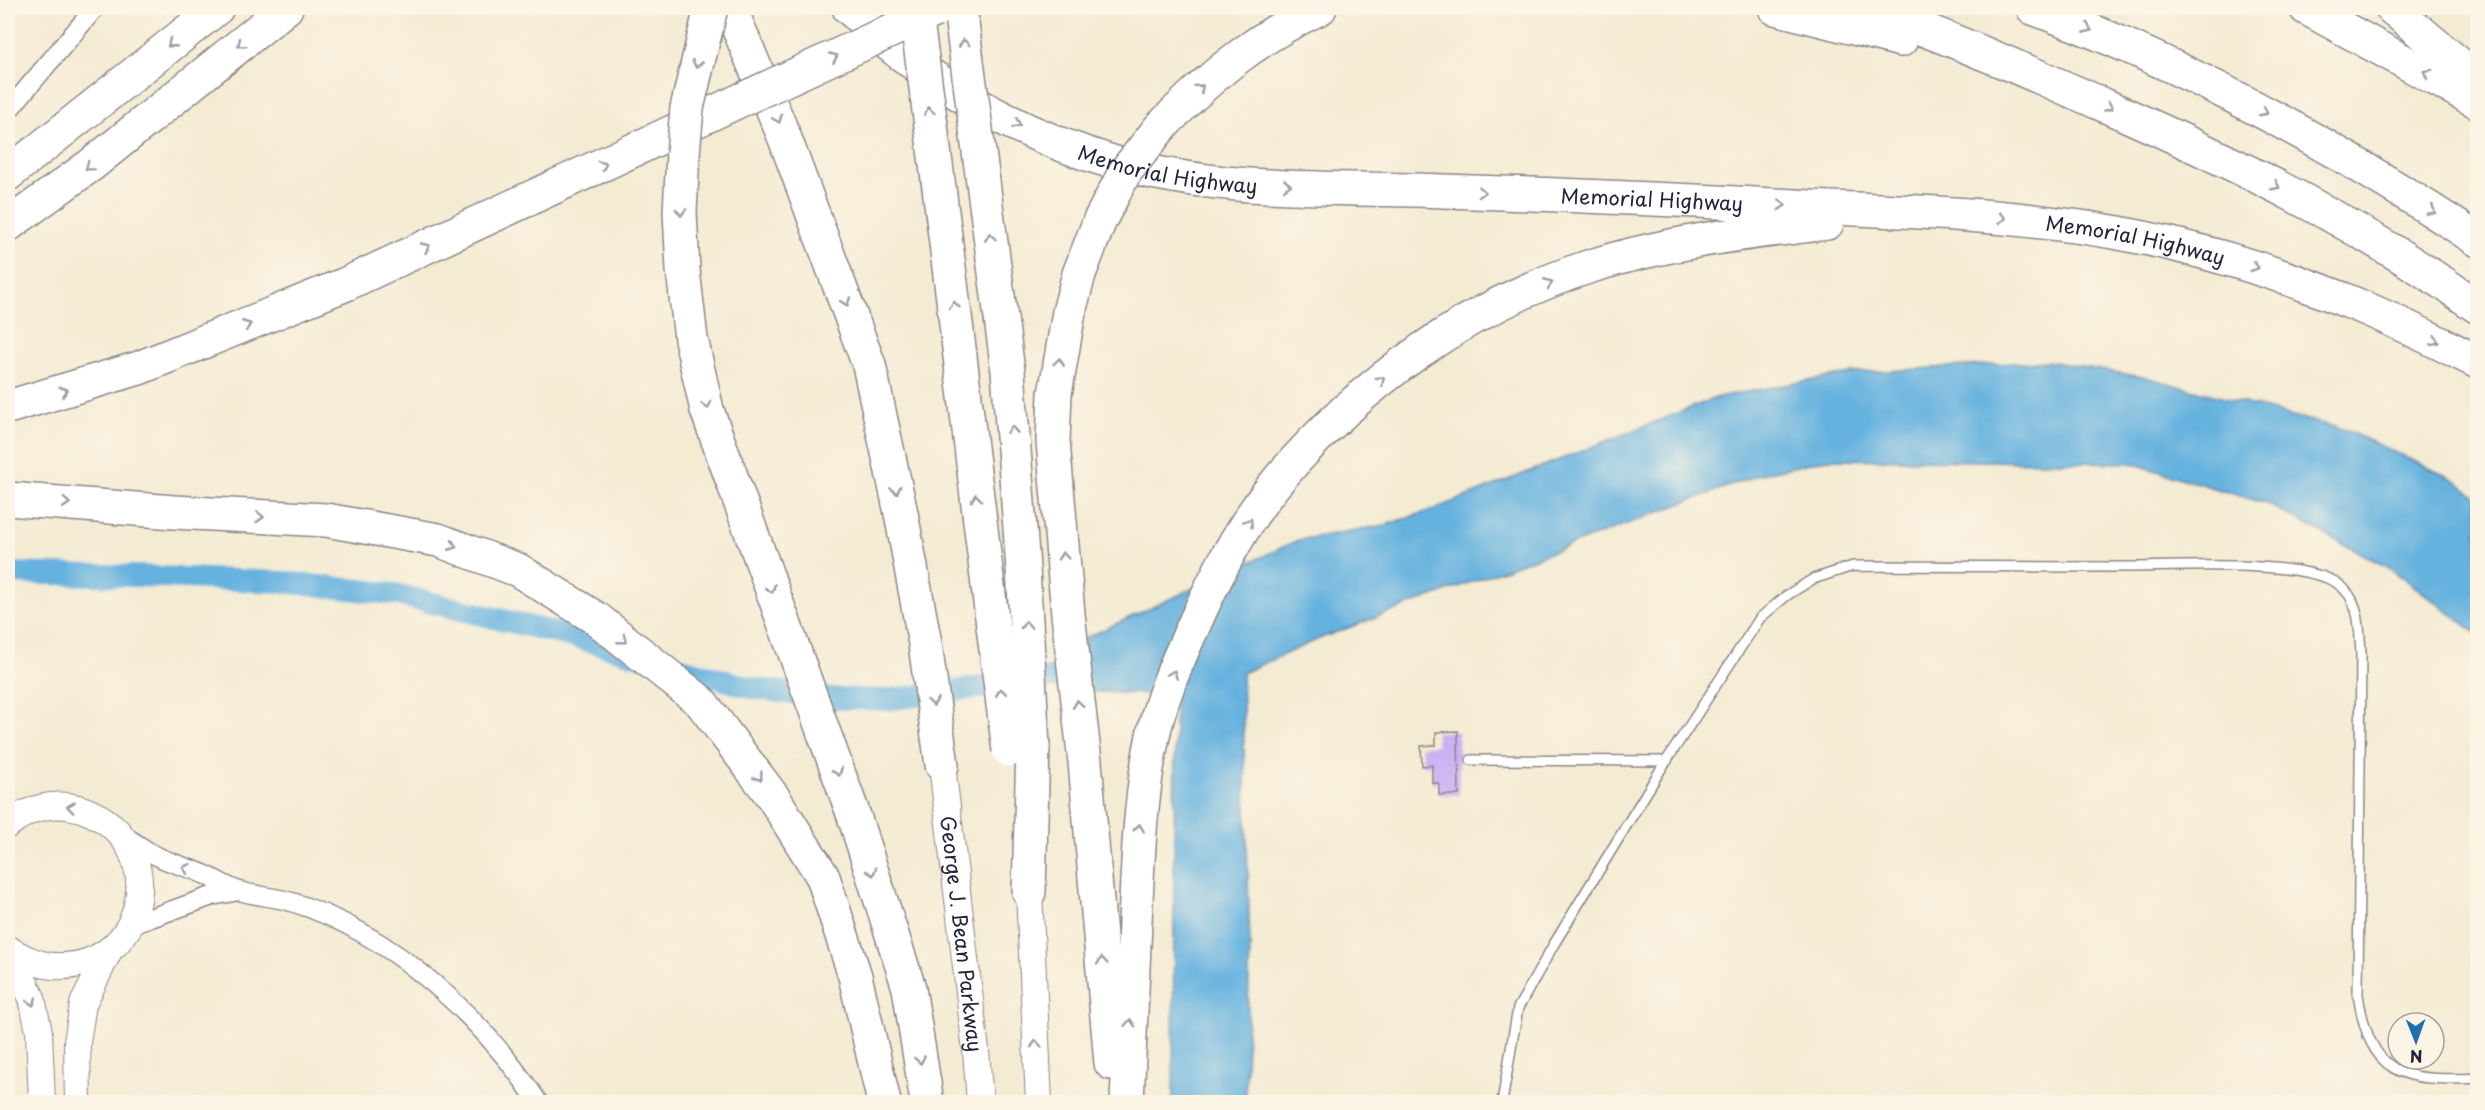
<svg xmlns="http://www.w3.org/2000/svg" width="2485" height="1110" font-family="'Playpen Sans',sans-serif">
<rect width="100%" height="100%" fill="#fcf5e5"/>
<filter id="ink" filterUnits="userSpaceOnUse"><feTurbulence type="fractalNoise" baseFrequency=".0167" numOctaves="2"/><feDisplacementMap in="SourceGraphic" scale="12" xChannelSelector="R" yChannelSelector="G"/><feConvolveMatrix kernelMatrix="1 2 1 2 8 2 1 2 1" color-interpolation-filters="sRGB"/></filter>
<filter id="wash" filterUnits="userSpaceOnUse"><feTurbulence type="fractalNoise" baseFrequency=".008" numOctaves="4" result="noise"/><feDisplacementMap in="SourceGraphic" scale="24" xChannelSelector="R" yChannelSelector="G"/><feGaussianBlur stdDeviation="1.35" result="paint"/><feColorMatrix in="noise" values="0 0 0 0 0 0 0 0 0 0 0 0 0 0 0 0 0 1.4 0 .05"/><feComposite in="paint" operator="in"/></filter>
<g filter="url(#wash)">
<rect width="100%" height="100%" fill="#f4ebd3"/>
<polygon fill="#66b2df" stroke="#446a8d" stroke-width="1.5" points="2047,361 2149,378 2346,430 2455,480 2477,498 2477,633 2391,569 2267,504 2131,463 1828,459 1761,474 1321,638 1242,673 1250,947 1245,1102 1173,1102 1175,695 1074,691 1085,638 1298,540 1385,525 1432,510 1718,397 1852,373"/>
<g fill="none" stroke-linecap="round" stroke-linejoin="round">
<polyline stroke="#66b2df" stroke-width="22" points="8,573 136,576 283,582 395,594 573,637 752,688 826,698 884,700 1089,673"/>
</g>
<g id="blocks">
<polygon fill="#cab1f4" points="1458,731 1459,795 1439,795 1439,783 1432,783 1432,765 1422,766 1421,746 1436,745 1436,732"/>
</g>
</g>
<g filter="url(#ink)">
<use href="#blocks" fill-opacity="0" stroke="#8b8687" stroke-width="1.5"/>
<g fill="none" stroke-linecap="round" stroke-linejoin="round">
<defs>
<g id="lane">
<polyline points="1471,760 1667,761"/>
<path d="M1502,1102L1518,1008L1554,944L1661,769L1760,618L1786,596L1813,579L1853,566C1944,566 2035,566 2126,567C2173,567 2300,559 2337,583C2361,599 2359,628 2361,653L2358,994C2370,1076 2402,1082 2478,1078"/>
</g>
<g id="street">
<polyline points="8,111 95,8"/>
<path d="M124,836C133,841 142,848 151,853C168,863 188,867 206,875C217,880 227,887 239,891C256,896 275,897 292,902C393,934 481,1016 538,1102"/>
<polyline points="128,926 212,896 239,891"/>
</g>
<g id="secondary">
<path id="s1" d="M942,765L976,1051L980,1102"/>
<path d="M8,825C29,807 57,800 84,810C173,843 148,971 54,966C37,965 22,957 8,949"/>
<polyline points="1029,892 1039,1102"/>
<polyline points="8,949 32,998 39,1032 42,1102"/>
<polyline points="78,1102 77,1042 83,1004 109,951"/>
</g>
<g id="highway">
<polyline points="730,8 784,136 869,365 901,513 925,644 942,765"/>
<path id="s2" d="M849,8C866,23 882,40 900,53C963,102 1036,139 1112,162C1216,193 1336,187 1443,191C1566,195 1688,200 1811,207C1893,211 1976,213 2058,224C2163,236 2264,266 2362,307C2401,323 2439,343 2478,362"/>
<polyline points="1775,8 1901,40"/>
<path d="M1867,8C1948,37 2027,71 2106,106C2236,163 2362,225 2478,307"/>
<path d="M2033,8C2191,66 2338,148 2478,240"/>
<polyline points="2306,8 2478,102"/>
<polyline points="2392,8 2478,80"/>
<path d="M1159,129C1208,78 1255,38 1320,8"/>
<polyline points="683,154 680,212 683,270 691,339 707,410 854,816 909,988 927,1102"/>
<polyline points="8,174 217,8"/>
<polyline points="1100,220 1079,274 1069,312 1055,394 1053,441 1068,614 1085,762 1111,1063"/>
<polyline points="8,225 91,165 286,8"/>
<polyline points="8,407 139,368 346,284 743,99"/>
<polyline points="8,499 174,512 326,520 438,540 518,570 597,619 701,702 773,797 823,877 855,976 884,1102"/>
<polyline points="1029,892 1033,746"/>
<path d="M1127,1102C1130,1043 1132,983 1135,923C1138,858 1140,794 1154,731C1162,696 1177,662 1192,629C1215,577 1242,523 1279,479C1361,383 1466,307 1588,267C1666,242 1746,233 1827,223"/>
</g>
</defs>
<use href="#lane" stroke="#8b8687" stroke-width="12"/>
<use href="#street" stroke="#8b8687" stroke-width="21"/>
<use href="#secondary" stroke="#8b8687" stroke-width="28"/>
<use href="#highway" stroke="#8b8687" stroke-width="36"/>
<use href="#lane" stroke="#fff" stroke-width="9"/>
<use href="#street" stroke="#fff" stroke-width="18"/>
<use href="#secondary" stroke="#fff" stroke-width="26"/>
<use href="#highway" stroke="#fff" stroke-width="33"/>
<defs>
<g id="highway-bridge">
<path d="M915,8C950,254 976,503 1009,750"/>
<polyline points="960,8 1008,371 1023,568 1033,746"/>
<polyline points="743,99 934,11"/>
<polyline points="683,154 687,108 711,8"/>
<polyline points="1100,220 1125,172 1159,129"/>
</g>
</defs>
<use href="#highway-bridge" stroke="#8b8687" stroke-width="36" stroke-linecap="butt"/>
<use href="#highway-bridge" stroke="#fff" stroke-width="33"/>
</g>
<defs><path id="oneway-chevron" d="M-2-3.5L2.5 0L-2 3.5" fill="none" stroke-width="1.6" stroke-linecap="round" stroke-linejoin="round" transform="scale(1.5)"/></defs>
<g stroke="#9c9ca7">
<use href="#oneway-chevron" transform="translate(2088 29) rotate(22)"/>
<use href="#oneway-chevron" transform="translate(964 43) rotate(-98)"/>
<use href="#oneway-chevron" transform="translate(171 44) rotate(141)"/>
<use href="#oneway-chevron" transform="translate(241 44) rotate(141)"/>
<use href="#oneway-chevron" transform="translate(834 57) rotate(-25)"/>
<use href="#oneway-chevron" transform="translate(697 64) rotate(103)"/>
<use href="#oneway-chevron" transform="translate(2427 73) rotate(-151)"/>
<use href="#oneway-chevron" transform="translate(1200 88) rotate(-41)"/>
<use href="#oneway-chevron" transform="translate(2109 107) rotate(24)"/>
<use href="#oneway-chevron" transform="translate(929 111) rotate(-98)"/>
<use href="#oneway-chevron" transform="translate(2264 112) rotate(28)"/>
<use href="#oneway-chevron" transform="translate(778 119) rotate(68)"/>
<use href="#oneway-chevron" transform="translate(1017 124) rotate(25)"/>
<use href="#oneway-chevron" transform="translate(603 165) rotate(-25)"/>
<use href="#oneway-chevron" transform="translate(89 167) rotate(143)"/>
<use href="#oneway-chevron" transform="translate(1287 185) rotate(2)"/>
<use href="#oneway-chevron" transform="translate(2276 186) rotate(27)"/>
<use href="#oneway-chevron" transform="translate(1482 192) rotate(2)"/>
<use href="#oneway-chevron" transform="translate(1782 205) rotate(3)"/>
<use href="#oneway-chevron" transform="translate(2432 211) rotate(33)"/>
<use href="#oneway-chevron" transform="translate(681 212) rotate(90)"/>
<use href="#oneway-chevron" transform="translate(2002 218) rotate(6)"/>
<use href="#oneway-chevron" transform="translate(990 237) rotate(-98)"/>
<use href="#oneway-chevron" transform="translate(426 247) rotate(-25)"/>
<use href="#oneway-chevron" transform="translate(2255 267) rotate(18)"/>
<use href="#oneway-chevron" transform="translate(1549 283) rotate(-22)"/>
<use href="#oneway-chevron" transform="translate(846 302) rotate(70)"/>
<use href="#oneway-chevron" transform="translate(954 305) rotate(-97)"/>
<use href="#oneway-chevron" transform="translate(247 325) rotate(-22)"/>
<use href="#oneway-chevron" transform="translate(2435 341) rotate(26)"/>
<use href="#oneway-chevron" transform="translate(1059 362) rotate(-82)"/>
<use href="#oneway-chevron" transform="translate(1381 380) rotate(-41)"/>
<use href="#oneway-chevron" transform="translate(64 391) rotate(-16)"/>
<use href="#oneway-chevron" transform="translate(707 405) rotate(76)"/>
<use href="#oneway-chevron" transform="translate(1012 430) rotate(-94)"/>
<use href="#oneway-chevron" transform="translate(896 490) rotate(78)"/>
<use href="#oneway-chevron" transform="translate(976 498) rotate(-97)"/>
<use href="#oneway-chevron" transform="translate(66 503) rotate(5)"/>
<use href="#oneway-chevron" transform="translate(260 517) rotate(3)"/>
<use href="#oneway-chevron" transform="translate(1249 522) rotate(-56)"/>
<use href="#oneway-chevron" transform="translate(453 546) rotate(20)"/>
<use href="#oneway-chevron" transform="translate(1063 556) rotate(-95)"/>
<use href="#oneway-chevron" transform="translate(771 589) rotate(70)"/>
<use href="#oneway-chevron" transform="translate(1026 625) rotate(-93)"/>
<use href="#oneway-chevron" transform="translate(623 640) rotate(39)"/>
<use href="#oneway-chevron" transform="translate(1173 674) rotate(-68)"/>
<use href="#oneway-chevron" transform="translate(1001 692) rotate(-98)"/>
<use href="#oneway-chevron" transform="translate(933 702) rotate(82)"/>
<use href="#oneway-chevron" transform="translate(1078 704) rotate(-97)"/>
<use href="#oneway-chevron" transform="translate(838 772) rotate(70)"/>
<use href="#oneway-chevron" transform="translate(759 777) rotate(53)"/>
<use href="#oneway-chevron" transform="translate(71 807) rotate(-172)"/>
<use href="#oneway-chevron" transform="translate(1139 828) rotate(-84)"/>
<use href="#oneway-chevron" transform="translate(186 868) rotate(-161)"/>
<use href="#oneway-chevron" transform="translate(872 872) rotate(72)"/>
<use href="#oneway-chevron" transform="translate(1102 961) rotate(-95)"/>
<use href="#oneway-chevron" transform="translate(32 1002) rotate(72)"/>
<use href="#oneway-chevron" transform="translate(1130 1023) rotate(-87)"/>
<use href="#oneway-chevron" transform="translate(1036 1044) rotate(-93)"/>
<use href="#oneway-chevron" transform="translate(920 1060) rotate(81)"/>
</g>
</g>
<g text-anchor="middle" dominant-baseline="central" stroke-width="4.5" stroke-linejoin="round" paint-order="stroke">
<g font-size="20" fill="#22223b" stroke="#fcf5e5">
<text stroke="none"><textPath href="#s2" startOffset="364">Memorial Highway</textPath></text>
<text stroke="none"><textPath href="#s2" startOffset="850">Memorial Highway</textPath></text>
<text stroke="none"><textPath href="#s2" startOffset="1336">Memorial Highway</textPath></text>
<text stroke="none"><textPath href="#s1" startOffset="170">George J. Bean Parkway</textPath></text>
</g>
</g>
<rect width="2485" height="1110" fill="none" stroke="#fcf5e5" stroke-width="30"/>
<g transform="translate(2416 1041) rotate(179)"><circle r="28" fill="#fcf5e5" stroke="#a5a1a1" stroke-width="1.5"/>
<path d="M0-4.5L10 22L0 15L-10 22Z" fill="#1f6fb2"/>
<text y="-9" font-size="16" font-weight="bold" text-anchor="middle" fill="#22223b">N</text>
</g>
</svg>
